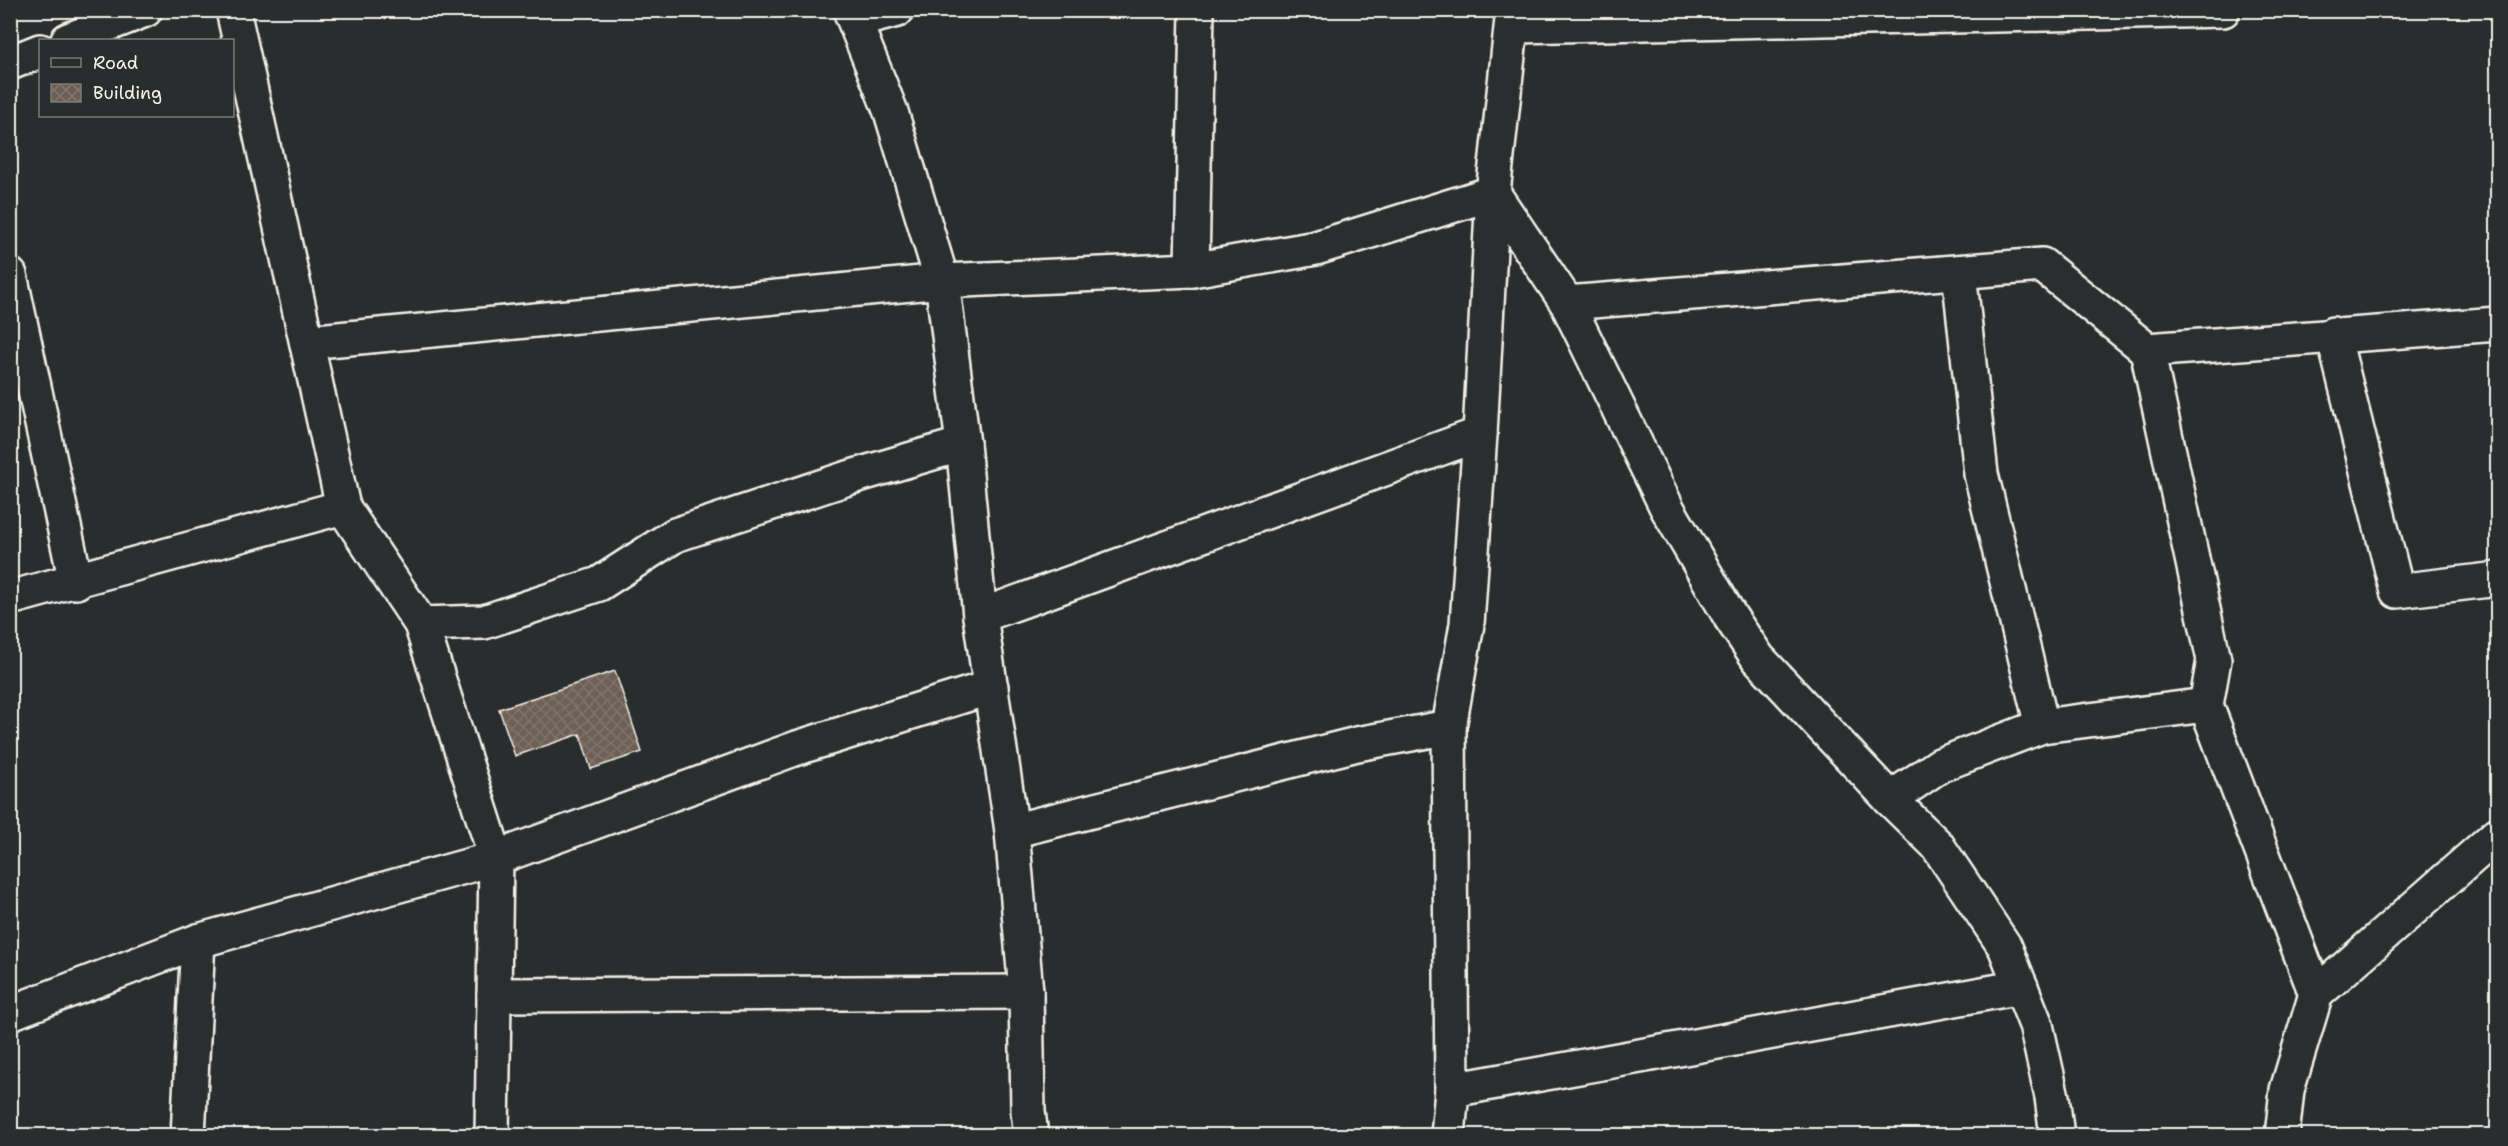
<svg xmlns="http://www.w3.org/2000/svg" width="2508" height="1146" font-family="'Shantell Sans',sans-serif">
<defs>
<pattern id="building-cross-hatch" width="8" height="8" patternUnits="userSpaceOnUse" patternTransform="scale(1.5)"><rect width="8" height="8" fill="#6d5e54"/><path d="M0 0l8 8M0 8l8-8" fill="none" stroke="#82766d"/></pattern>
</defs>
<rect width="100%" height="100%" fill="#2a2d2e"/>
<filter id="ink" filterUnits="userSpaceOnUse"><feTurbulence type="fractalNoise" baseFrequency=".0167" numOctaves="2"/><feDisplacementMap in="SourceGraphic" scale="12" xChannelSelector="R" yChannelSelector="G"/><feConvolveMatrix kernelMatrix="1 2 1 2 8 2 1 2 1" color-interpolation-filters="sRGB"/></filter>
<g filter="url(#ink)">
<polygon fill="url(#building-cross-hatch)" stroke="#f4f1e8" stroke-width="1.5" points="615,671 642,752 591,769 580,734 515,756 499,709"/>
<g fill="none" stroke-linecap="round" stroke-linejoin="round">
<defs>
<g id="minor">
<polyline points="233,10 343,507 421,624 496,858 492,1136"/>
<polyline points="850,10 891,112 942,281 963,444 980,616 1012,831 1026,992 1028,1111 1031,1136"/>
<polyline points="1513,10 1493,193 1567,303 1667,508 1731,618 1758,658 1890,799 1937,845 2005,947 2036,1025 2052,1097 2057,1136"/>
<polyline points="855,21 897,10"/>
<polyline points="1512,26 2223,10"/>
<polyline points="68,40 145,10"/>
<polyline points="10,63 40,51"/>
<polyline points="1192,270 1197,10"/>
<polyline points="1959,272 1981,474 2042,726"/>
<polyline points="10,275 76,582"/>
<polyline points="1567,303 2042,265 2147,350 2498,324"/>
<polyline points="2333,334 2397,591 2498,579"/>
<polyline points="307,342 942,281 1192,270 1316,248 1493,193 1480,434 980,616"/>
<polyline points="2147,350 2214,660 2206,705"/>
<polyline points="10,598 343,507"/>
<polyline points="421,624 484,622 599,584 675,535 848,478 963,444"/>
<polyline points="1890,799 1940,765 2042,726 2206,705 2316,994"/>
<polyline points="1012,831 1357,744 1449,727 1467,624 1480,434"/>
<polyline points="494,995 1026,992"/>
<polyline points="10,1013 198,941 496,858 797,748 991,687"/>
<polyline points="1452,1090 2021,987"/>
<polyline points="188,1136 198,941"/>
<polyline points="1448,1136 1452,1090 1449,727"/>
<polyline points="2282,1136 2287,1090 2316,994 2498,834"/>
</g>
</defs>
<use href="#minor" stroke="#f4f1e8" stroke-width="38"/>
<use href="#minor" stroke="#2a2d2e" stroke-width="33"/>
</g>
</g>
<rect width="2508" height="1146" fill="none" stroke="#2a2d2e" stroke-width="36"/>
<rect x="18" y="18" width="2472" height="1110" fill="none" stroke="#f4f1e8" stroke-width="2" filter="url(#ink)"/>
<rect x="39" y="39" width="195" height="78" fill="#2a2d2e" stroke="#7b7b78" stroke-width="1.5"/>
<rect x="51" y="58" width="30" height="9" fill="#2a2d2e" stroke="#7b7b78" stroke-width="1.5"/>
<text x="93" y="69" font-size="18" fill="#f4f1e8">Road</text>
<rect x="51" y="84" width="30" height="18" fill="url(#building-cross-hatch)" stroke="#7b7b78" stroke-width="1.5"/>
<text x="93" y="99" font-size="18" fill="#f4f1e8">Building</text>
</svg>
